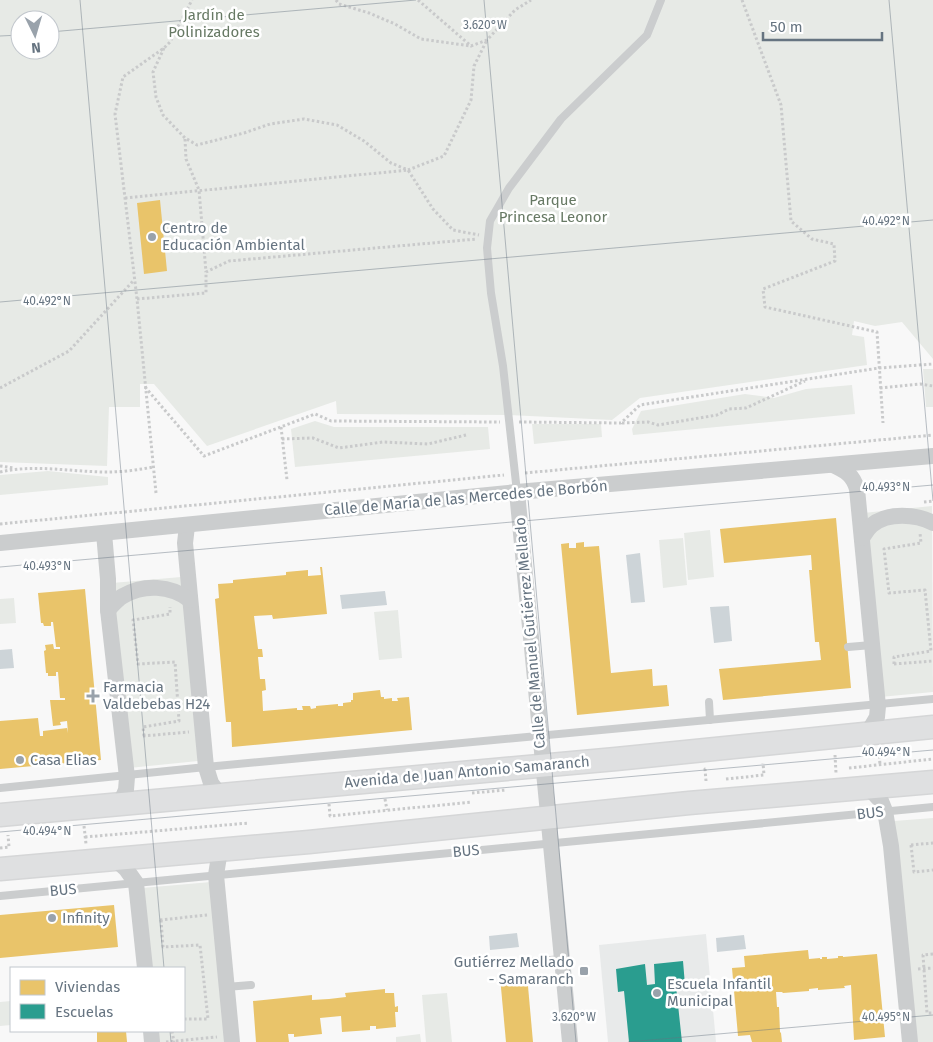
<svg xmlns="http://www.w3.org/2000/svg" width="933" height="1042" font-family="'Fira Sans',sans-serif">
<rect width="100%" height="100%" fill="#f8f8f8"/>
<polygon fill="#e8eaea" points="706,934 716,1042 608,1042 599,945"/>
<g fill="#e7eae6" fill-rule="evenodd">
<path d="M0,0H933V359L902,322L875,326L854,321L852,335L864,337L867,365L640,398L612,420L509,415L337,414L336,401L207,446L154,384H140V407H109L107,466L0,462ZM20,20H50V50H20Z"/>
<polygon points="923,369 933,369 933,407 926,407"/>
<polygon points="852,385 855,414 633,435 632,429 641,411 745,394 774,398 806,389"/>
<polygon points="315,421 334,427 488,427 490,449 295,467 291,429"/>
<polygon points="532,424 601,424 602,437 534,444"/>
<polygon points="48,471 108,477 108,485 0,495 0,475"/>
<polygon points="932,506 933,692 880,697 863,513"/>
<polygon points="710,530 714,577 688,580 684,533"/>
<polygon points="683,538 687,585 663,588 659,540"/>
<polygon points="181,577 198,761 129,768 112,583"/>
<polygon points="14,598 16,623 0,624 0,599"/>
<polygon points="398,610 402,658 379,660 374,612"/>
<polygon points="933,818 933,1042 914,1042 894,821"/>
<polygon points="211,882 225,1042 156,1042 155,1031 184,1031 184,968 149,968 142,888"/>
<polygon points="447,993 452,1042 426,1042 422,995"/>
<polygon points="11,1001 11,1025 0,1026 0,1002"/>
<polygon points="420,1034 421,1042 396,1042 396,1037"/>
</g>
<g fill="#cdd4d8">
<polygon points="640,553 645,602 631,603 626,555"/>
<polygon points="385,591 387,605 342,609 340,595"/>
<polygon points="729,606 732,641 714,643 710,607"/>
<polygon points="12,649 14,668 0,669 0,650"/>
<polygon points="517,933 519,947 490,950 489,936"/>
<polygon points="744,935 746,949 717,952 716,938"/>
</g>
<g fill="#e9c46a">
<polygon points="160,200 167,271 144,274 137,203"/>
<polygon points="836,518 851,688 723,700 719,669 821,660 819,642 815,642 809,570 812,570 811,555 724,563 720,529"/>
<polygon points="584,542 584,547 599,546 611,673 652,669 653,686 667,685 669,706 577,715 561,544 569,543 569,548 576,548 576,543"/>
<polygon points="320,567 322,567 327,614 273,619 272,615 254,616 258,649 262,649 263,657 258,657 260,679 265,679 266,690 262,691 263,711 297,708 297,710 303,710 302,706 310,706 311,709 316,708 316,706 338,704 338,706 343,706 343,703 351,702 351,700 353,700 353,693 380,690 381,697 384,697 384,699 392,698 392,701 398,701 397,698 409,697 412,730 232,747 231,722 226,722 215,599 219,598 218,584 233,583 233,580 286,575 286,572 308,570 308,576 321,575"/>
<polygon points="85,589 101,760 0,769 0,721 38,718 40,736 43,736 43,731 67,728 68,733 67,721 60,722 61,725 53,726 50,700 65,700 65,698 60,698 58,672 56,672 56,676 48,676 48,673 46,673 44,651 46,650 45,645 53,644 54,649 60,649 60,647 56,647 53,622 51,622 51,626 44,626 43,623 41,623 38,593"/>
<polygon points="114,905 118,947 0,958 0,915"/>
<polygon points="808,950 809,959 820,958 820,959 822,959 822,957 827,957 827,959 838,958 838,956 843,956 843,957 877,954 885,1037 854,1040 851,985 844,986 845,988 818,990 818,988 809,989 809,991 783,993 782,992 776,992 777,1007 779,1007 780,1032 781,1033 782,1042 752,1042 750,1035 738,1036 732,968 745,967 744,956"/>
<polygon points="527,975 533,1042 506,1042 500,977"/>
<polygon points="385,989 385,993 394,993 395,1007 398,1006 398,1012 395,1012 396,1027 376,1029 376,1026 370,1026 370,1030 342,1032 341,1016 320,1018 322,1034 294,1037 294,1034 288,1034 289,1042 256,1042 253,1001 312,995 312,1000 329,999 346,997 345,993"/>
<polygon points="97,1031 126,1031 127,1042 97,1042"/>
</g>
<polygon fill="#2a9d8f" points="683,961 685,985 676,986 682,1042 629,1042 624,991 618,992 616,969 645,964 647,985 655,984 654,964"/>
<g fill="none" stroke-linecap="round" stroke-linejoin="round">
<defs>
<g id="secondary">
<polyline points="0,815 616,759 933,727"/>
<polyline points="0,869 309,842 689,803 933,782"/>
</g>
</defs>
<use href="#secondary" stroke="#d5d6d7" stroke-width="25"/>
<g stroke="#c9cacb" stroke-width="3" stroke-dasharray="2.5 2.5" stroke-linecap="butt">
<polyline points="336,0 339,4 369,13 395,24 421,39 471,46"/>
<polyline points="418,0 471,46 487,40 515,10 531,0"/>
<polyline points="742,0 781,105 791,221 812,239 834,244 835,261 763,289 765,307 877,332 883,423"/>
<polyline points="164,48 153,72 156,97 163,115 185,138 197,145 244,133 270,124 304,119 337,125 364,141 391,163 408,170 444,156 471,100 474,66 487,40"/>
<polyline points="185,139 186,159 199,190 206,272"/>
<polyline points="125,198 408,170 433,209 453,230 479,235"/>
<polyline points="137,299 206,293 206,272 229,261 477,239"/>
<polyline points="145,387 204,456 315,414 331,421 500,422"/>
<polyline points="0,388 69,351 134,280"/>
<polyline points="880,388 920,384 933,386"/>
<polyline points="519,422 621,423 640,405 879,368 933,364"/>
<polyline points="622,423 648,422 658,425 717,415 729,409 746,408 805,381"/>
<polyline points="281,427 287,480"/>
<polyline points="282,439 313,438 339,448 383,442 428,444 466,435"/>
<polyline points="0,466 14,468"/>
<path d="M0,472C36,464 71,472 107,472C122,472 138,470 153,467"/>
<polyline points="525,473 933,435"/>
<polyline points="156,493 137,299 115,114 123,77 164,48 170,42 192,0"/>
<polyline points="924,502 933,501"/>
<polyline points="0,524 504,475"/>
<polyline points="894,664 894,657 931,651 925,590 889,593 884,549 921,543 920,533"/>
<polyline points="894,664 933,661"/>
<polyline points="143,736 189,732"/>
<polyline points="144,736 143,727 179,721 175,662 138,664 133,620 170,614 170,607"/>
<polyline points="878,752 879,752 880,765"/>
<polyline points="835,755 836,773"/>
<polyline points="849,768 933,759"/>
<polyline points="726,779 764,775 763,763"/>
<polyline points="706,781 705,769 707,769"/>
<polyline points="472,793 506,790"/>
<polyline points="385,799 387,810"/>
<polyline points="329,804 330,816 472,802"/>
<polyline points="84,826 86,844"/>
<polyline points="85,837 249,823"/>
<polyline points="911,845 914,872 933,870"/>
<polyline points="911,845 933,843"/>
<polyline points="0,848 9,847 8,835"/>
<polyline points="160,920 207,915"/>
<polyline points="161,920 163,947 200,945 208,1019 184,1019"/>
<polyline points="933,954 923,955 927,1013 933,1013"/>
<polyline points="918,969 933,968"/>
<polyline points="172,1031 174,1042"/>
<polyline points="166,1042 217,1037"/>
</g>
<g stroke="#cbcdce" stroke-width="8">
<polyline points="517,492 503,366 491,293 487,248 490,221 509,188 561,119 647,35 661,0"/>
<polyline points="848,647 872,645"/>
<polyline points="709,702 710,720"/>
<polyline points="0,788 206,767 933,699"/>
<polyline points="0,896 933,807"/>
<polyline points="526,962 562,959"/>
<polyline points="226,987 251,985"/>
</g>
<g stroke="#cbcdce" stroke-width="16">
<path d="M833,465C846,471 853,475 857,489L878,706L877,717L867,734"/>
<polyline points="517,492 570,1042"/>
<polyline points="187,526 185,543 206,767 211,783 219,794"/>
<polyline points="104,533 108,579 108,610 127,777 126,790 120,804"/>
<path d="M862,538C865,534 868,528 872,525C888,512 916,514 933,523"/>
<polyline points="0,543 517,492 933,456"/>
<path d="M108,610C113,605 117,599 123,596C144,584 170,585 190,600"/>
<polyline points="869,788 881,801 885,811 891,846 910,1042"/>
<polyline points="220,850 216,875 232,1042"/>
<polyline points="115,859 126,869 136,883 145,968"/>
<polyline points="151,1031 152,1042"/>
</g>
<use href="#secondary" stroke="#dfe0e1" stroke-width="22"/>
</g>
<path fill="none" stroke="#667481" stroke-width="1" stroke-opacity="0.45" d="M80,0L164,968M484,0L576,1042M889,0L933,501M50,32L416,0M0,36L20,35M0,302L933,220M0,567L933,485M0,832L933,750M170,1031L171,1042M628,1042L933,1015"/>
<g fill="#99a2ab" stroke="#fff" stroke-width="2">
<circle cx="152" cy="237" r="5"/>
<path d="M90.5 688.5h5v5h5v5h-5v5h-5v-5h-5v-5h5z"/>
<circle cx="20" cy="760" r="5"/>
<circle cx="52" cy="918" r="5"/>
<rect x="579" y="966" width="10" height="10" rx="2.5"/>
<circle cx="657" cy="993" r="5"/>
</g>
<g text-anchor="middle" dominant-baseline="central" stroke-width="5" stroke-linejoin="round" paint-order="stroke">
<g font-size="15" fill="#677964" stroke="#fff">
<text x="214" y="15">Jardín de<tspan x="214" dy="17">Polinizadores</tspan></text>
<text x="553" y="200">Parque<tspan x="553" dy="17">Princesa Leonor</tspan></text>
</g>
<g font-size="15" fill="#667481" stroke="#fff" text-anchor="start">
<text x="162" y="228">Centro de<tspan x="162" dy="17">Educación Ambiental</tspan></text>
<text x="103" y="687">Farmacia<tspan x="103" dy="17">Valdebebas H24</tspan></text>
<text x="30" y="760">Casa Elias</text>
<text x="62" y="918">Infinity</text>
<text x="574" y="962" text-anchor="end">Gutiérrez Mellado<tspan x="574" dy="17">- Samaranch</tspan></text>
<text x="667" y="984">Escuela Infantil<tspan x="667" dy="17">Municipal</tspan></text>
</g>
<g font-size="15" fill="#667481" stroke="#fff">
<text transform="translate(466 498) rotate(-5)">Calle de María de las Mercedes de Borbón</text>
<text transform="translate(530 633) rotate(-95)">Calle de Manuel Gutiérrez Mellado</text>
<text transform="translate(467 772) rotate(-5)">Avenida de Juan Antonio Samaranch</text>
<text transform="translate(870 813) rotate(-7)">BUS</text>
<text transform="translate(466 851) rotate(-5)">BUS</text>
<text transform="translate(63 890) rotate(-5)">BUS</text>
</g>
</g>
<g font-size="12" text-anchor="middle" fill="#667481" stroke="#fff" stroke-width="5" stroke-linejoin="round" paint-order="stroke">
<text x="485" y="29">3.620°W</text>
<text x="886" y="225">40.492°N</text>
<text x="47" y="305">40.492°N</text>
<text x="886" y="491">40.493°N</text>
<text x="47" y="570">40.493°N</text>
<text x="886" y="756">40.494°N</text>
<text x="47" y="835">40.494°N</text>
<text x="886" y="1021">40.495°N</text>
<text x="574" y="1021">3.620°W</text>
</g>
<rect x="10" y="967" width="175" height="65" fill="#ffffff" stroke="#c2c7cd"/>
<rect x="20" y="980" width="25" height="15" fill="#e9c46a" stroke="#c2c7cd"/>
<text x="55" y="992" font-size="15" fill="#667481">Viviendas</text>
<rect x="20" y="1004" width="25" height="15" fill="#2a9d8f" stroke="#c2c7cd"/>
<text x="55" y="1017" font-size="15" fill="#667481">Escuelas</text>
<g transform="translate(35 35) rotate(175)"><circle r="24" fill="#ffffff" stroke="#c2c7cd"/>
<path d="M0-4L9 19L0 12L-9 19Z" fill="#99a2ab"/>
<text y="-8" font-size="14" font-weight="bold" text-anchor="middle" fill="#667481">N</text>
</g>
<path d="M763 32v8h119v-8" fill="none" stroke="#667481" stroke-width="2.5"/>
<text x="770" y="32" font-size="15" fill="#667481" stroke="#ffffff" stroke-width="4" paint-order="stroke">50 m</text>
</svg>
